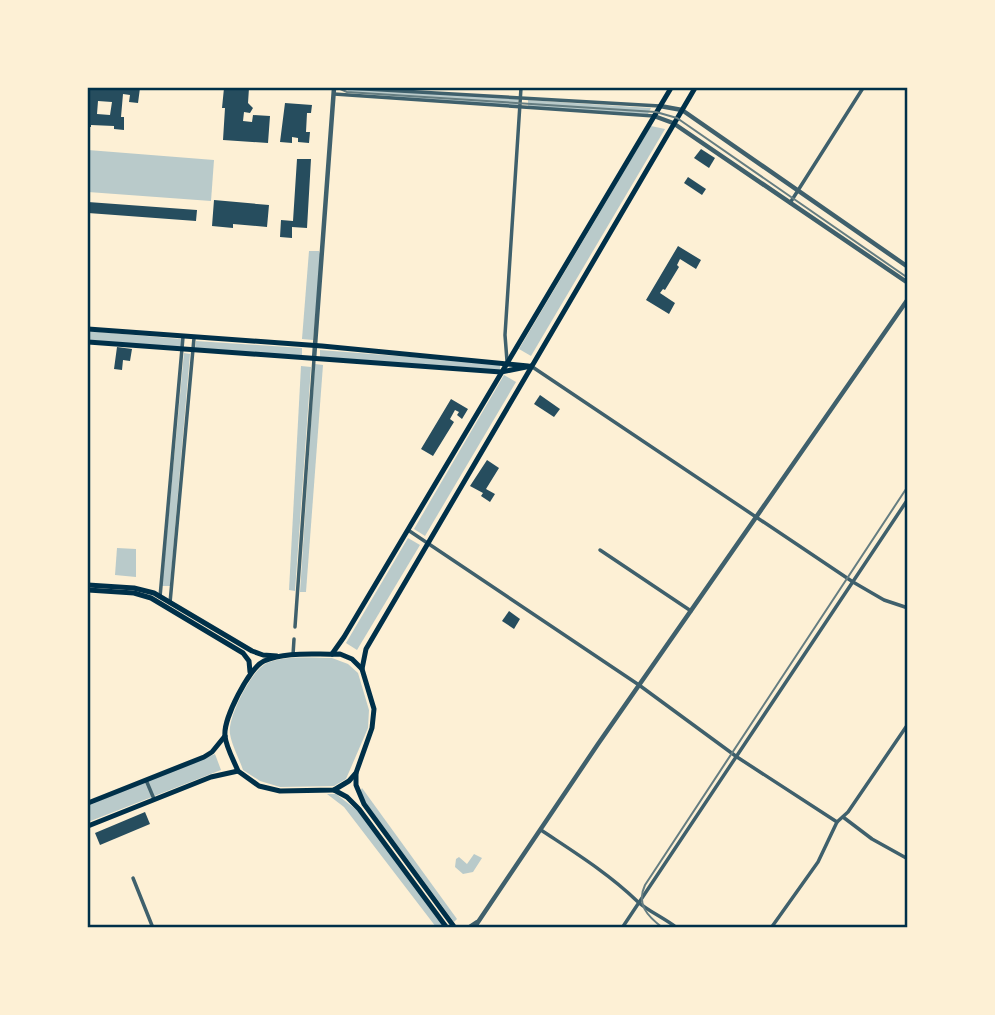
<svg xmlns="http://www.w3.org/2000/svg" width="995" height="1015" font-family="Bitter,serif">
<rect width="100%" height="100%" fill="#fdf0d5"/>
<g fill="#b9caca">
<polygon points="348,88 518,99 518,106 347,93"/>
<polygon points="528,100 651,108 648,114 528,107"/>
<polygon points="651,126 665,129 531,356 519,349"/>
<polygon points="88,150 214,160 211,201 88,192"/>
<polygon points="309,251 319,251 321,257 313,340 302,339"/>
<polygon points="88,331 181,339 181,348 88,340"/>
<polygon points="196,341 302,348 302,356 195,348"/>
<polygon points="320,350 500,364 500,370 320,357"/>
<polygon points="184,353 190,354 170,586 162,586"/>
<polygon points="315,364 323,365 306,592 300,592"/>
<polygon points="301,366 311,367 295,591 289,590"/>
<polygon points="504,375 516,382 425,536 414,529"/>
<polygon points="408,538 420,545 357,650 346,643"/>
<polygon points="117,548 136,549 136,577 115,575"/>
<path d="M332,658L348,664L358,673L369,710L368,728L346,779L334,786L280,787L260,781L243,770C239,758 232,746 230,734C227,718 252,669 267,663C286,655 312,658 332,658Z"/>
<polygon points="215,754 221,770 88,822 88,805"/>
<polygon points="362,788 457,919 454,922 366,803 360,792"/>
<polygon points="327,794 336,794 358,811 444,927 436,927 344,807"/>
<polygon points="474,854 482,858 473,872 463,874 455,867 456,859 459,857 467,864"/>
</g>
<g fill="#264d5e" fill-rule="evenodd">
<path d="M88,88H140L138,103L129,102L130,95L123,94L121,117H124V130L114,129V126L91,125V127H88ZM98,101L112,102L110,115L97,114Z"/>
<polygon points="224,88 249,88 248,103 253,108 250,113 244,112 243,121 252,122 253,115 270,116 268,143 223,140 225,108 222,108"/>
<polygon points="285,103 312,105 311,113 307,113 306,132 310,132 309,143 298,142 298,138 292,137 292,143 280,142"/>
<polygon points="701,149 715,158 709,168 694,158"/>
<polygon points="297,159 311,159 307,228 292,227 292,238 280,237 281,220 293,221"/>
<polygon points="688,177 706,189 702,195 684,183"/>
<polygon points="214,200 269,205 267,227 233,224 233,228 212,226"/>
<polygon points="88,202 197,210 196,221 88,213"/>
<polygon points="678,246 701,260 696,269 680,259 677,265 679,267 665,290 663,289 660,293 675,303 669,314 646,300"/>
<polygon points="117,347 132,349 130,361 123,360 122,370 114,369"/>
<polygon points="540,395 560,409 554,417 534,404"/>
<polygon points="451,399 468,409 462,419 457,415 459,412 455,410 450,419 454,422 433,456 421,449"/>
<polygon points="487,460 499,468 486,489 495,494 490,502 481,496 483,493 470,486"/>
<polygon points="509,611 520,619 514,629 502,621"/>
<polygon points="145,812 150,824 100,845 95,833"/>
</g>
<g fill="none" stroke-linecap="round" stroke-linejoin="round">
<g stroke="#3f606c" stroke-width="3.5">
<polyline points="348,88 660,106"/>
<polyline points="334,94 654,116"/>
<polyline points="790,203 863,88"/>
<polyline points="507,361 505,335 521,88"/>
<polyline points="531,366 853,582 884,600 908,608"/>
<polyline points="408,530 639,685 737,757 837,822"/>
<polyline points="600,550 691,611"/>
<polyline points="160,597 183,337"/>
<polyline points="170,603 194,338"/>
<polyline points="295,627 314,359"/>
<polyline points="293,655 294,639"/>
<polyline points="146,780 154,799"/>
<polyline points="843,817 872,839 908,859"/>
<path d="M541,830C574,852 608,873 637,901C646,910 666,919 677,928"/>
<polyline points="133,878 153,928"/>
<polyline points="622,928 908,499"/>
<polyline points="771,928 818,862 837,822 848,812 908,724"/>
</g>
<g stroke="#3f606c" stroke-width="4.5">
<polyline points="660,106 682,110 908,267"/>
<polyline points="654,116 673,123 908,283"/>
<polyline points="314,359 334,88"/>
<polyline points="468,928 477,922"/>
<polyline points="474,928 598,744 908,299"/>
</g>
<g stroke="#003049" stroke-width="5">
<polyline points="88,329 322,346 528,366"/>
<polyline points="88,342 501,372 531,366"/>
<polyline points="88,585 134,588 154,593 252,651 263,655 277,656"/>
<polyline points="88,590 134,593 151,598 243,653 249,661 250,672"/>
<polyline points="88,803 204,757 212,752 225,736"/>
<polyline points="88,826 211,777 238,771"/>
</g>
<g stroke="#003049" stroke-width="5">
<polyline points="332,654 344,637 671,88"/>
<path d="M340,654L352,659L362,669L374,709L372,728L356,773L349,781L334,790L280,791L259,786L238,771C234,761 226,747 225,736C223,719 249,668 264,661C286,651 316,655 340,654Z"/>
<polyline points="362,669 366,649 695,88"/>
<polyline points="356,773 356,785 364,804 455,928"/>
<polyline points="334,790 347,797 359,809 447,928"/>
</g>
<g stroke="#657d81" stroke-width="2">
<polyline points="338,88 347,92 656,112 677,118 908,278"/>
<path d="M663,928C647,916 636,904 645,885L908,486"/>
</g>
</g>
<rect width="995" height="1015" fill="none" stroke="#fdf0d5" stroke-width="178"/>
<rect x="89" y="89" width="817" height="837" fill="none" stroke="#003049" stroke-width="2.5"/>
</svg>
